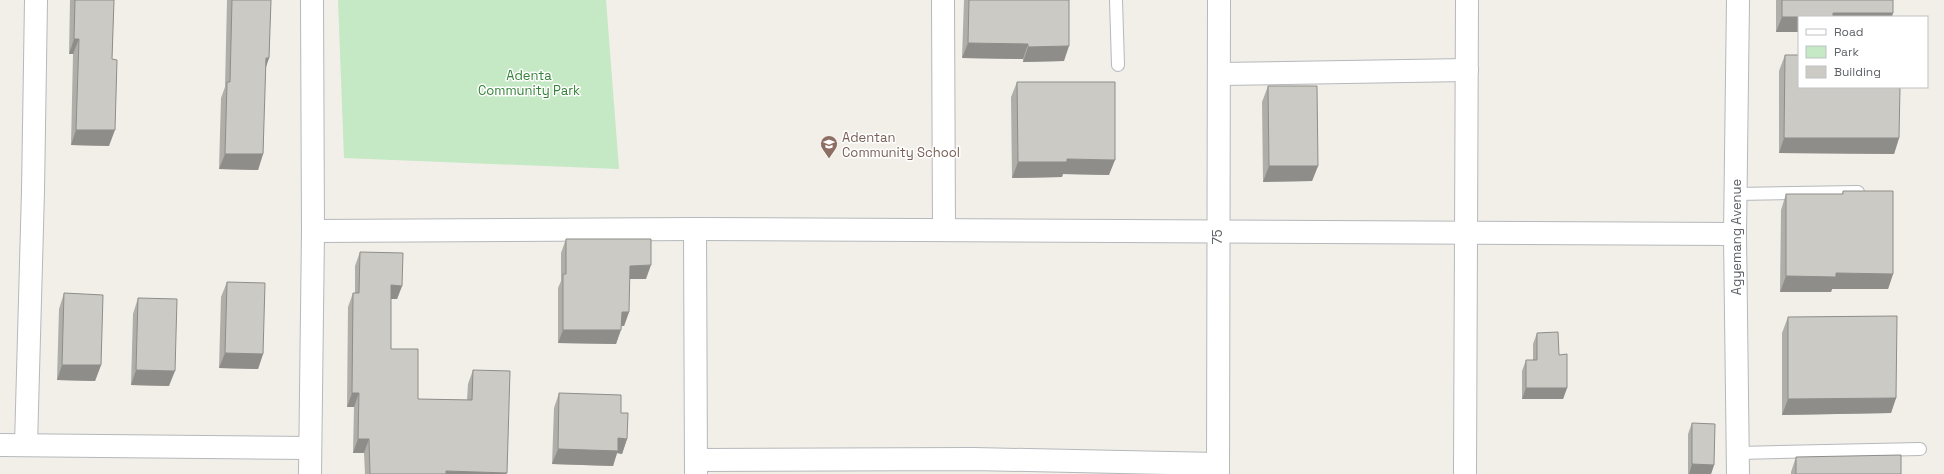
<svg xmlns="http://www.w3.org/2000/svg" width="1944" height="474" font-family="'Space Grotesk',sans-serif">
<rect width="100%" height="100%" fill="#f1efe8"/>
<polygon fill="#c5e8c5" points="338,0 606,0 619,169 344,158"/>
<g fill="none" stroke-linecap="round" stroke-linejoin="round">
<defs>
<g id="lane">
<polyline points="1116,0 1118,65"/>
<polyline points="1735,194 1858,192"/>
<polyline points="1738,453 1920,449"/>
</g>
<g id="street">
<polyline points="943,0 944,230"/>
<polyline points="1738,0 1735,234 1738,474"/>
<polyline points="1219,74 1467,70"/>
<polyline points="695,229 696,474"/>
<polyline points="313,231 695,229 1735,234"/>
<polyline points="0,445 310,448"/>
<polyline points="26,445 33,191 36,0"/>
<polyline points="696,460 974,459 1217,464"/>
<polyline points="310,474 313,231 312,0"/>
<polyline points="1218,474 1219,0"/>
<polyline points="1465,474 1467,0"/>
</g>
</defs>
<use href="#lane" stroke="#b5b8bc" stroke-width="14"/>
<use href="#street" stroke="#b5b8bc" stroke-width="24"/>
<use href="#lane" stroke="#fff" stroke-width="12"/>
<use href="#street" stroke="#fff" stroke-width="22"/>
</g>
<g fill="#afaea9">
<polygon points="70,0 114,0 109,146 71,145 73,54 69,54"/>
<polygon points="227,0 271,0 269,58 265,68 263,154 258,170 219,169 221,98 225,87"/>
<polygon points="964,0 1069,0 1064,61 1023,62 1023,59 962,58"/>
<polygon points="1776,0 1893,0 1799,32 1776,32"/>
<polygon points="1785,55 1899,138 1894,154 1779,153 1779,71"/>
<polygon points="1017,82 1109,175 1063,174 1062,177 1012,178 1011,97"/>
<polygon points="1268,86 1318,166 1312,181 1263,182 1262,102"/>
<polygon points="1843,191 1893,274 1888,289 1832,289 1831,292 1780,292 1781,210 1786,194 1842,194"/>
<polygon points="566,239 646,279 629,279 629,312 624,326 621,326 616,344 558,343 558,288 561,281 561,253"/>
<polygon points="360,252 402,286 397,299 391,299 391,349 418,399 467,400 468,384 473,370 506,474 365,474 364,453 353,453 354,407 347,407 348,307 353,293 355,293 355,266"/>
<polygon points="227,282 263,354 258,369 219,368 221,297"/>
<polygon points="64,293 101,365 95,381 57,380 59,309"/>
<polygon points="138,298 169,386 131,385 133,314"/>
<polygon points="1788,317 1896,398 1891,413 1782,415 1782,333"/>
<polygon points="1537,333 1559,355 1567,388 1563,399 1522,399 1522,371 1526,360 1533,360 1533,344"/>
<polygon points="559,393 621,413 627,439 622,454 617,453 613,466 552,464 554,408"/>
<polygon points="1692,423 1714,465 1711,474 1688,474 1688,434"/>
<polygon points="1796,457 1901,474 1791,474 1791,472"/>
</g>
<g fill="#8f8d8a">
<polygon points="1833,13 1893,13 1892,17 1799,17 1799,32 1776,32 1782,17"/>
<polygon points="74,39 79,39 73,54 69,54"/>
<polygon points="968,43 1028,44 1023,59 962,58"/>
<polygon points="1069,46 1064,61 1023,62 1028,47"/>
<polygon points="266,58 269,58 264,73"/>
<polygon points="76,130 115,130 109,146 71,145"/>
<polygon points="1784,138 1899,138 1894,154 1779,153"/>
<polygon points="225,154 263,154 258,170 219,169"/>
<polygon points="1067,159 1115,160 1109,175 1063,174 1062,177 1012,178 1018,162"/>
<polygon points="1269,166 1318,166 1312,181 1263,182"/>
<polygon points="651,265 646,279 625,279 630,266"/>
<polygon points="1836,273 1893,274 1888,289 1832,289 1831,292 1780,292 1786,276"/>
<polygon points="391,285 402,286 397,299 386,299"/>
<polygon points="622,312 629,312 624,326 617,326"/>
<polygon points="563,330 621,330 616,344 558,343"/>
<polygon points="225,353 263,354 258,369 219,368"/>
<polygon points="62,365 101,365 95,381 57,380"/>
<polygon points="136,370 175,371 169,386 131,385"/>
<polygon points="1526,388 1567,388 1563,399 1522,399"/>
<polygon points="352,393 359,393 354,407 347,407"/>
<polygon points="1896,398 1891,413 1782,415 1788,399"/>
<polygon points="618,438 627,439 622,454 617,453 613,466 552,464 558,449"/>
<polygon points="358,439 369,439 364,453 353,453"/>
<polygon points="1692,464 1714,465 1711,474 1689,474"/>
<polygon points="446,471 507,473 506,474 445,474"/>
</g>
<g fill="#cccac5" stroke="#8f8d8a">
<polygon points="75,0 114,0 112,59 117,60 115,130 76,130 79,39 74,39"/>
<polygon points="232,0 271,0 269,58 266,58 263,154 225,154 227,82 230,82"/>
<polygon points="969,0 1069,0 1069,46 1028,47 1028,44 968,43"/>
<polygon points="1782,0 1893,0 1893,13 1833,13 1833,17 1782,17"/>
<polygon points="1785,55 1799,55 1799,87 1900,87 1899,138 1784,138"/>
<polygon points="1017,82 1115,82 1115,160 1067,159 1067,162 1018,162"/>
<polygon points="1268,86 1317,86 1318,166 1269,166"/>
<polygon points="1843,191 1893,191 1893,274 1836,273 1836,277 1786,276 1786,194 1843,194"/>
<polygon points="566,239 651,239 651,265 630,266 629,312 622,312 621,330 563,330 563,274 566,274"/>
<polygon points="360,252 403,253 402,286 391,285 391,349 418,349 418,399 472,400 473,370 510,371 507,473 446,471 446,474 370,474 369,439 358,439 359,393 352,393 353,293 359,293"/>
<polygon points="227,282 265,283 263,354 225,353"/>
<polygon points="64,293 103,295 101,365 62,365"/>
<polygon points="138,298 177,299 175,371 136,370"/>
<polygon points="1897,316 1896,398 1788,399 1788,317"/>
<polygon points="1558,332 1559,355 1567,354 1567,388 1526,388 1526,360 1537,360 1537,333"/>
<polygon points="559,393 621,395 621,413 628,413 627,439 618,438 618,451 558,449"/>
<polygon points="1692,423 1715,424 1714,465 1692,464"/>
<polygon points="1901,455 1901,474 1796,474 1796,457"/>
</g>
<defs>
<symbol id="school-pin" viewBox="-11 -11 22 30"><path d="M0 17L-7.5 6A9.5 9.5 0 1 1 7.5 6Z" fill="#8d6e63" stroke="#fff"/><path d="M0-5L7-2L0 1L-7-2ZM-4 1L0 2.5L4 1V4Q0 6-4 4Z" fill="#fff"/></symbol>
</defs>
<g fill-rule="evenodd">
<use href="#school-pin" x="819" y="134" width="20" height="27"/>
</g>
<g text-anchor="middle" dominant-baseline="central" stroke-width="3" stroke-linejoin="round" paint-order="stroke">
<g font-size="13" fill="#348238" stroke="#fff">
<text x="529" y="75">Adenta<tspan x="529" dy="15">Community Park</tspan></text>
</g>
<g font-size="13" fill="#785e54" stroke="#fff" text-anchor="start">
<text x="842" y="137">Adentan<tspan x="842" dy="15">Community School</tspan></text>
</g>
<g font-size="13" fill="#5f6368" stroke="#fff">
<text transform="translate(1217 237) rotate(-90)">75</text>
<text transform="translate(1736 237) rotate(-90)">Agyemang Avenue</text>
</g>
</g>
<rect x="1798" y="16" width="130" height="72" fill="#ffffff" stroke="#bfc1c3"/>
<rect x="1806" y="29" width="20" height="6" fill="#ffffff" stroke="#bfc1c3"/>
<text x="1834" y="36" font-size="12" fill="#5f6368">Road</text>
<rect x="1806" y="46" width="20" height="12" fill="#c5e8c5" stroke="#bfc1c3"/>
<text x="1834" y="56" font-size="12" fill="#5f6368">Park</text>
<rect x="1806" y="66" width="20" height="12" fill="#cccac5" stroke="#bfc1c3"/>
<text x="1834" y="76" font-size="12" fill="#5f6368">Building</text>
</svg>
